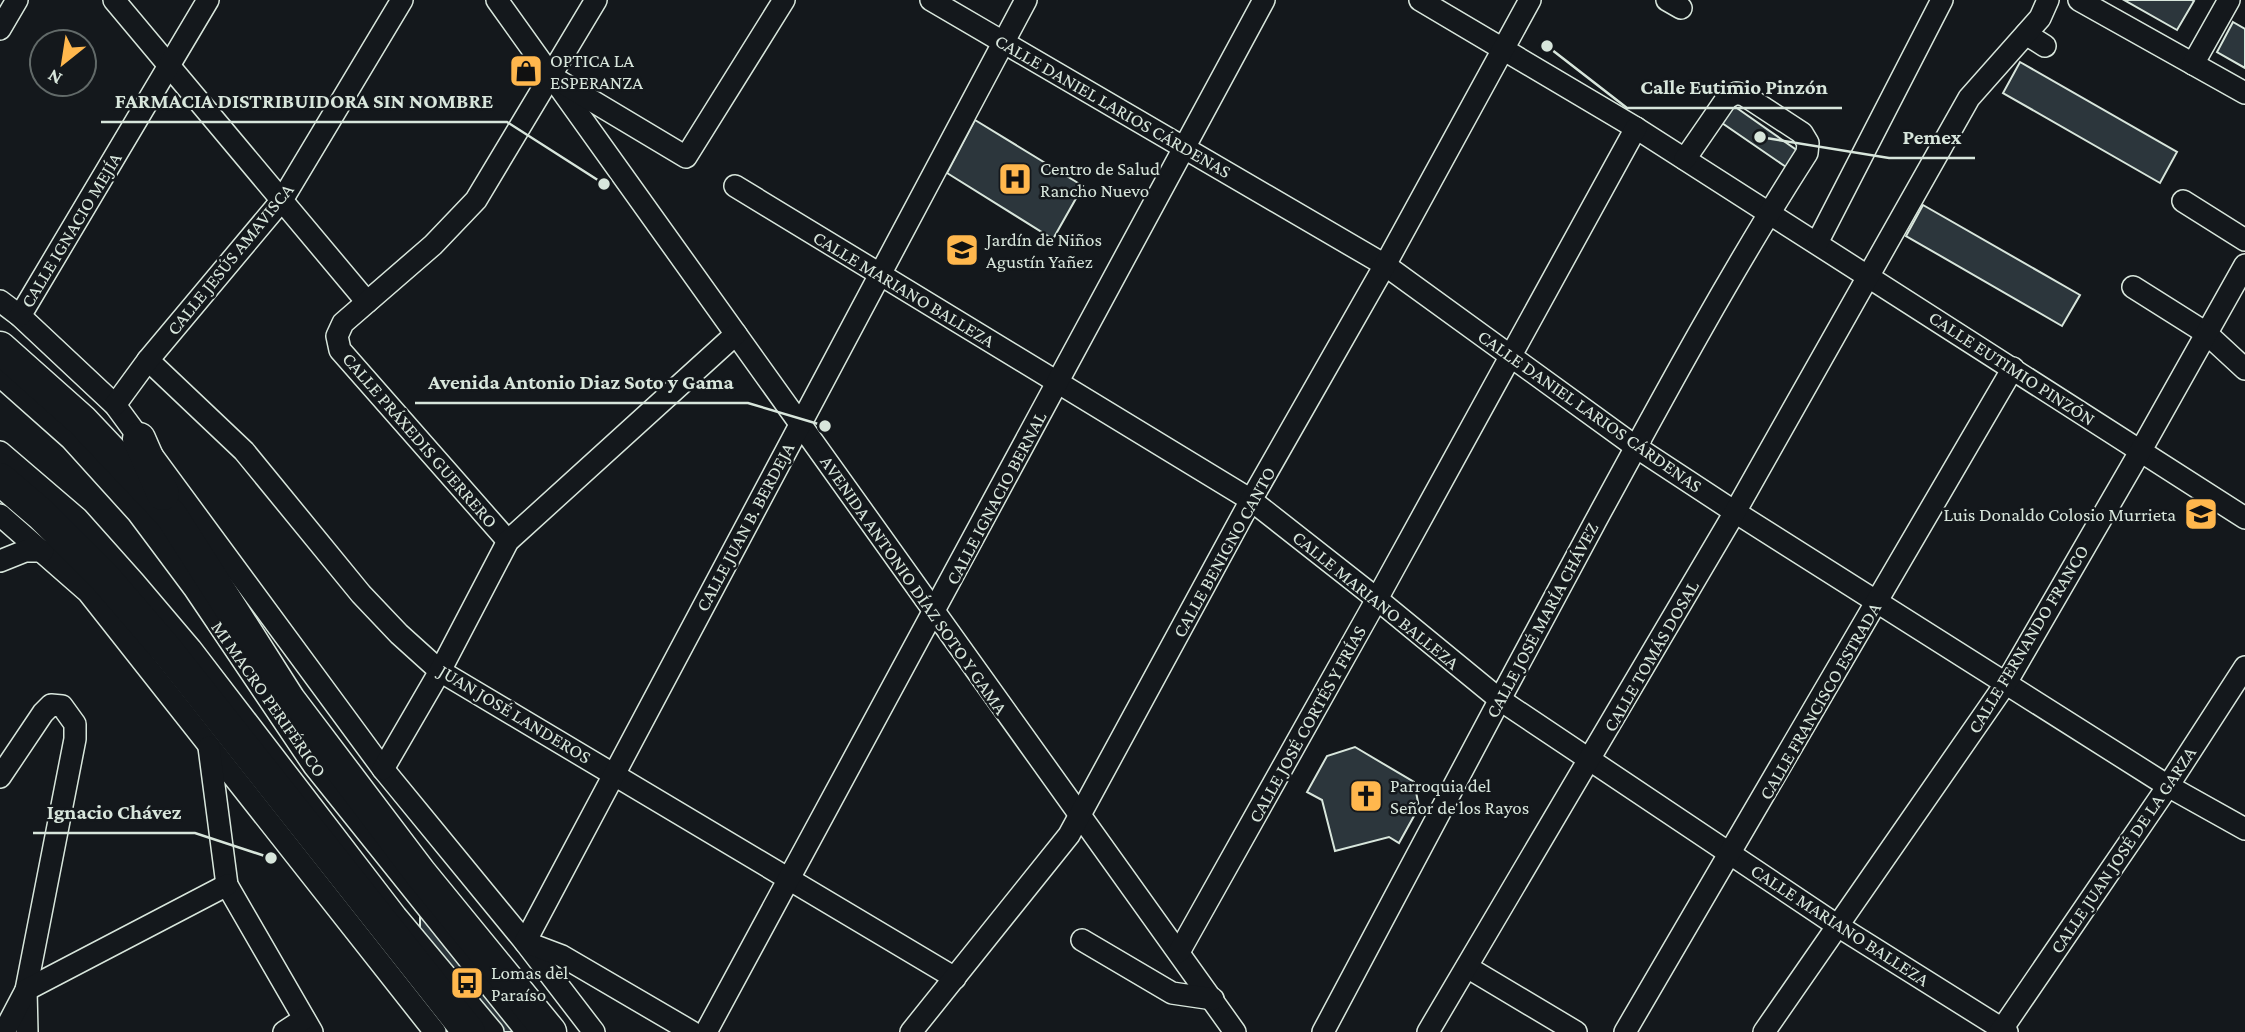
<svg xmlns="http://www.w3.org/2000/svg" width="2245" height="1032" font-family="'Crimson Pro',serif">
<rect width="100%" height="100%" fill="#14181c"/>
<g fill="#2c363c" stroke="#d8e6dc" stroke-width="2">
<polygon points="2124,0 2192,0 2194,1 2177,30"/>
<polygon points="2233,22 2245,29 2245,68 2217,52"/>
<polygon points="2020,62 2177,152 2160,183 2003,93"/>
<polygon points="1734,106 1798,151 1786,167 1722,123"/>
<polygon points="975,120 1083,186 1053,239 947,173"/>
<polygon points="1923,205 2080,295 2062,326 1906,236"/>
<polygon points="1355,747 1414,782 1419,807 1399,843 1389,837 1335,851 1322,800 1307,792 1327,756"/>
<polygon points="420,914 514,1032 498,1032 420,935"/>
</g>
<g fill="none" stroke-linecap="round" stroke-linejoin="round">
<defs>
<g id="minor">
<polyline points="114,0 367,302"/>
<polyline points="497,0 1235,1032"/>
<polyline points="931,0 1385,265 1636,447 1735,512 2168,786 2245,829"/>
<polyline points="1420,0 1636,128 2245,518"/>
<polyline points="1667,0 1681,8"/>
<polyline points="2079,0 2245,93"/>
<polyline points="0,29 17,0"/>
<polyline points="2026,34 2045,46"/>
<polyline points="2193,64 2229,0"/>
<polyline points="559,81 686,157 784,0"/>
<polyline points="735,186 1251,500 1377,599 1499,699 1838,926 2007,1032"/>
<polyline points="2183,201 2245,240"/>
<polyline points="1817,243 1942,0"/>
<polyline points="2133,287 2206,333 2245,369"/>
<polyline points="0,301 20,316 115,405 383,769 525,942 594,1032"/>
<polyline points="20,316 208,0"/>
<polyline points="148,360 244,451 361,594 399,634 440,671 955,978"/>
<polyline points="0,376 71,439 138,513 194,588 314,766 527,1032"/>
<polyline points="115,405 148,360 282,200 402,0"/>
<polyline points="0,452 77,518 135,583 191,649 396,916 493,1032"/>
<polyline points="0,515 88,592 435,1032"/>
<polyline points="508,541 340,350 337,336 343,323 433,245 476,200 596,0"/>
<polyline points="0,561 25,551 43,551"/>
<polyline points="209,747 227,885 312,1032"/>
<polyline points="383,769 440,671 508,541 736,334"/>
<polyline points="0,777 43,713 51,705 62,706 75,724 75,739 26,990 27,1032"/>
<polyline points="1082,940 1172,993 1213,999"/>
<polyline points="1179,952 1377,599 1636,128"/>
<polyline points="1467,967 1576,1032"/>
<polyline points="4,1032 26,990 227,885"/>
<polyline points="284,1032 304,1019"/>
<polyline points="692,1032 562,956 525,942 1026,0"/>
<polyline points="706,1032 1264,0"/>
<polyline points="911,1032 1069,835 1251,500 1385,265 1530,0"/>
<path d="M1323,1032C1413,862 1503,693 1594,524C1662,399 1730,273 1807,153L1808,143L1802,133L1744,95L1736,93L1727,98L1685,159"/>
<polyline points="1428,1032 1735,512 1969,98 2040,18 2048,0"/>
<polyline points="1625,1032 2013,368"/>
<polyline points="1764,1032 2006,683 2141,450 2245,265"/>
<polyline points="2000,1032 2168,786 2245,667"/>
</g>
<g id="highway">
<polyline points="0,348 82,421 171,515 289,700 420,873 550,1032"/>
<polyline points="139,439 163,494"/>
<polyline points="0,479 41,514 105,578 166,649 469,1032"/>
</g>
</defs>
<use href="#minor" stroke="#d8e6dc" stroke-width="24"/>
<use href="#highway" stroke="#d8e6dc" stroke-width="35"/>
<use href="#minor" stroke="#14181c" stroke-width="21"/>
<use href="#highway" stroke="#14181c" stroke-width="32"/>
</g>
<defs>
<symbol id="shop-square" viewBox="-11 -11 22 22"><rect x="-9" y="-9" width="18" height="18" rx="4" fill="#ffb74d" stroke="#14181c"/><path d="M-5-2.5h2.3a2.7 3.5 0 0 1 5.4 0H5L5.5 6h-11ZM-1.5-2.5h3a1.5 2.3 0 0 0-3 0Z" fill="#111"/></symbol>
<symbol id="hospital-square" viewBox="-11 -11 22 22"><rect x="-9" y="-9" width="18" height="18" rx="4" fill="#ffb74d" stroke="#14181c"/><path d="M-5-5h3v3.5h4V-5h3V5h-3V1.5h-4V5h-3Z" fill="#111"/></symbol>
<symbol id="school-square" viewBox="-11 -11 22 22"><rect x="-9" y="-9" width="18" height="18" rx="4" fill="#ffb74d" stroke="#14181c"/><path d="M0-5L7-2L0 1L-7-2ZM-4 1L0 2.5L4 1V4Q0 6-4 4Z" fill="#111"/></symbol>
<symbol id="church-square" viewBox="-11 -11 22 22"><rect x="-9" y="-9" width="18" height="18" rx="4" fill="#ffb74d" stroke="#14181c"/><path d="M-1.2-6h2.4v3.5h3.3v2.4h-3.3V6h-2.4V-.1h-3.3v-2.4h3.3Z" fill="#111"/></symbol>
<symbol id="bus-square" viewBox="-11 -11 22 22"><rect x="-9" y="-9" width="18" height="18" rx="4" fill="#ffb74d" stroke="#14181c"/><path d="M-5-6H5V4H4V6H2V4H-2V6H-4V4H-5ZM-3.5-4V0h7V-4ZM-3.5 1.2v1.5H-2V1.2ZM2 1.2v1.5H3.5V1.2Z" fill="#111"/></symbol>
</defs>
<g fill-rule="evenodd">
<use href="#shop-square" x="507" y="52" width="38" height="38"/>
<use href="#hospital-square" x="996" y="160" width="38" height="38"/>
<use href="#school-square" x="943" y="231" width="38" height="38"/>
<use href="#school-square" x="2182" y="495" width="38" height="38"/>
<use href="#church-square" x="1347" y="777" width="38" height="38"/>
<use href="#bus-square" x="448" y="964" width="38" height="38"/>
</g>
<g text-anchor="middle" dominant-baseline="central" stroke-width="5" stroke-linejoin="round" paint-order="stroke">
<g font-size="19" fill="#d8e6dc" stroke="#14181c" text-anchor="start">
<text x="550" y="60">OPTICA LA<tspan x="550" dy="22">ESPERANZA</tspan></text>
<text x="1040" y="168">Centro de Salud<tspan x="1040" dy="22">Rancho Nuevo</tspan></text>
<text x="986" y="239">Jardín de Niños<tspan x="986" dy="22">Agustín Yañez</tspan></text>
<text x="2176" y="514" text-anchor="end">Luis Donaldo Colosio Murrieta</text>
<text x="1390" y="785">Parroquia del<tspan x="1390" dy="22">Señor de los Rayos</tspan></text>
<text x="491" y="972">Lomas del<tspan x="491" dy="22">Paraíso</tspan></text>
</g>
<g font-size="19" fill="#d8e6dc" stroke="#14181c">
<text transform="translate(1113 106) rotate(30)">CALLE DANIEL LARIOS CÁRDENAS</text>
<text transform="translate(71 230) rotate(-59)">CALLE IGNACIO MEJÍA</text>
<text transform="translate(230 259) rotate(-51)">CALLE JESÚS AMAVISCA</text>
<text transform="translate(904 289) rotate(31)">CALLE MARIANO BALLEZA</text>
<text transform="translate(2012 368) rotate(33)">CALLE EUTIMIO PINZÓN</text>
<text transform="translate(1590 411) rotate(35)">CALLE DANIEL LARIOS CÁRDENAS</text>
<text transform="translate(420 440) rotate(49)">CALLE PRÁXEDIS GUERRERO</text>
<text transform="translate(996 498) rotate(-62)">CALLE IGNACIO BERNAL</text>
<text transform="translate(745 527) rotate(-62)">CALLE JUAN B. BERDEJA</text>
<text transform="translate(1224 552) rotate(-61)">CALLE BENIGNO CANTO</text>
<text transform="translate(914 585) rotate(55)">AVENIDA ANTONIO DÍAZ SOTO Y GAMA</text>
<text transform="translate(1376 600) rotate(39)">CALLE MARIANO BALLEZA</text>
<text transform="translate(1542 620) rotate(-62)">CALLE JOSÉ MARÍA CHÁVEZ</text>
<text transform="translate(2028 639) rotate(-59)">CALLE FERNANDO FRANCO</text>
<text transform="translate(1651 656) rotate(-60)">CALLE TOMÁS DOSAL</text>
<text transform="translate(269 699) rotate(55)">MI MACRO PERIFÉRICO</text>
<text transform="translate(1820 701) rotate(-60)">CALLE FRANCISCO ESTRADA</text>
<text transform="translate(515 714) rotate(31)">JUAN JOSÉ LANDEROS</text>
<text transform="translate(1307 724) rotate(-61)">CALLE JOSÉ CORTÉS Y FRÍAS</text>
<text transform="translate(2123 850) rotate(-56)">CALLE JUAN JOSÉ DE LA GARZA</text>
<text transform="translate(1840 925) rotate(33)">CALLE MARIANO BALLEZA</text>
</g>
</g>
<path fill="none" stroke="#d8e6dc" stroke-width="2.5" d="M1547 46L1627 108H1842M604 184L507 122H101M1760 137L1889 158H1975M825 426L748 403H415M271 858L195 833H33"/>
<g fill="#d8e6dc" stroke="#14181c" stroke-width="2.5">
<circle cx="1547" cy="46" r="7"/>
<circle cx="604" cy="184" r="7"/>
<circle cx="1760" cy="137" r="7"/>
<circle cx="825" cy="426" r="7"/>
<circle cx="271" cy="858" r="7"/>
</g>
<g font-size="21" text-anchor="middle" font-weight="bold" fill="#d8e6dc" stroke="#14181c" stroke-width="5" stroke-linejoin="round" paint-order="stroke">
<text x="1734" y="94">Calle Eutimio Pinzón</text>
<text x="304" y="108">FARMACIA DISTRIBUIDORA SIN NOMBRE</text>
<text x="1932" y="144">Pemex</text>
<text x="581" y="389">Avenida Antonio Diaz Soto y Gama</text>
<text x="114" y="819">Ignacio Chávez</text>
</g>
<g transform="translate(63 63) rotate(210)"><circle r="33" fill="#14181c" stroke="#626a69" stroke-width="2"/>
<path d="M0-5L12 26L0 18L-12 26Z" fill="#ffb74d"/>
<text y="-10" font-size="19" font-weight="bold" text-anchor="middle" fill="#d8e6dc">N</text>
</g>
</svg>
